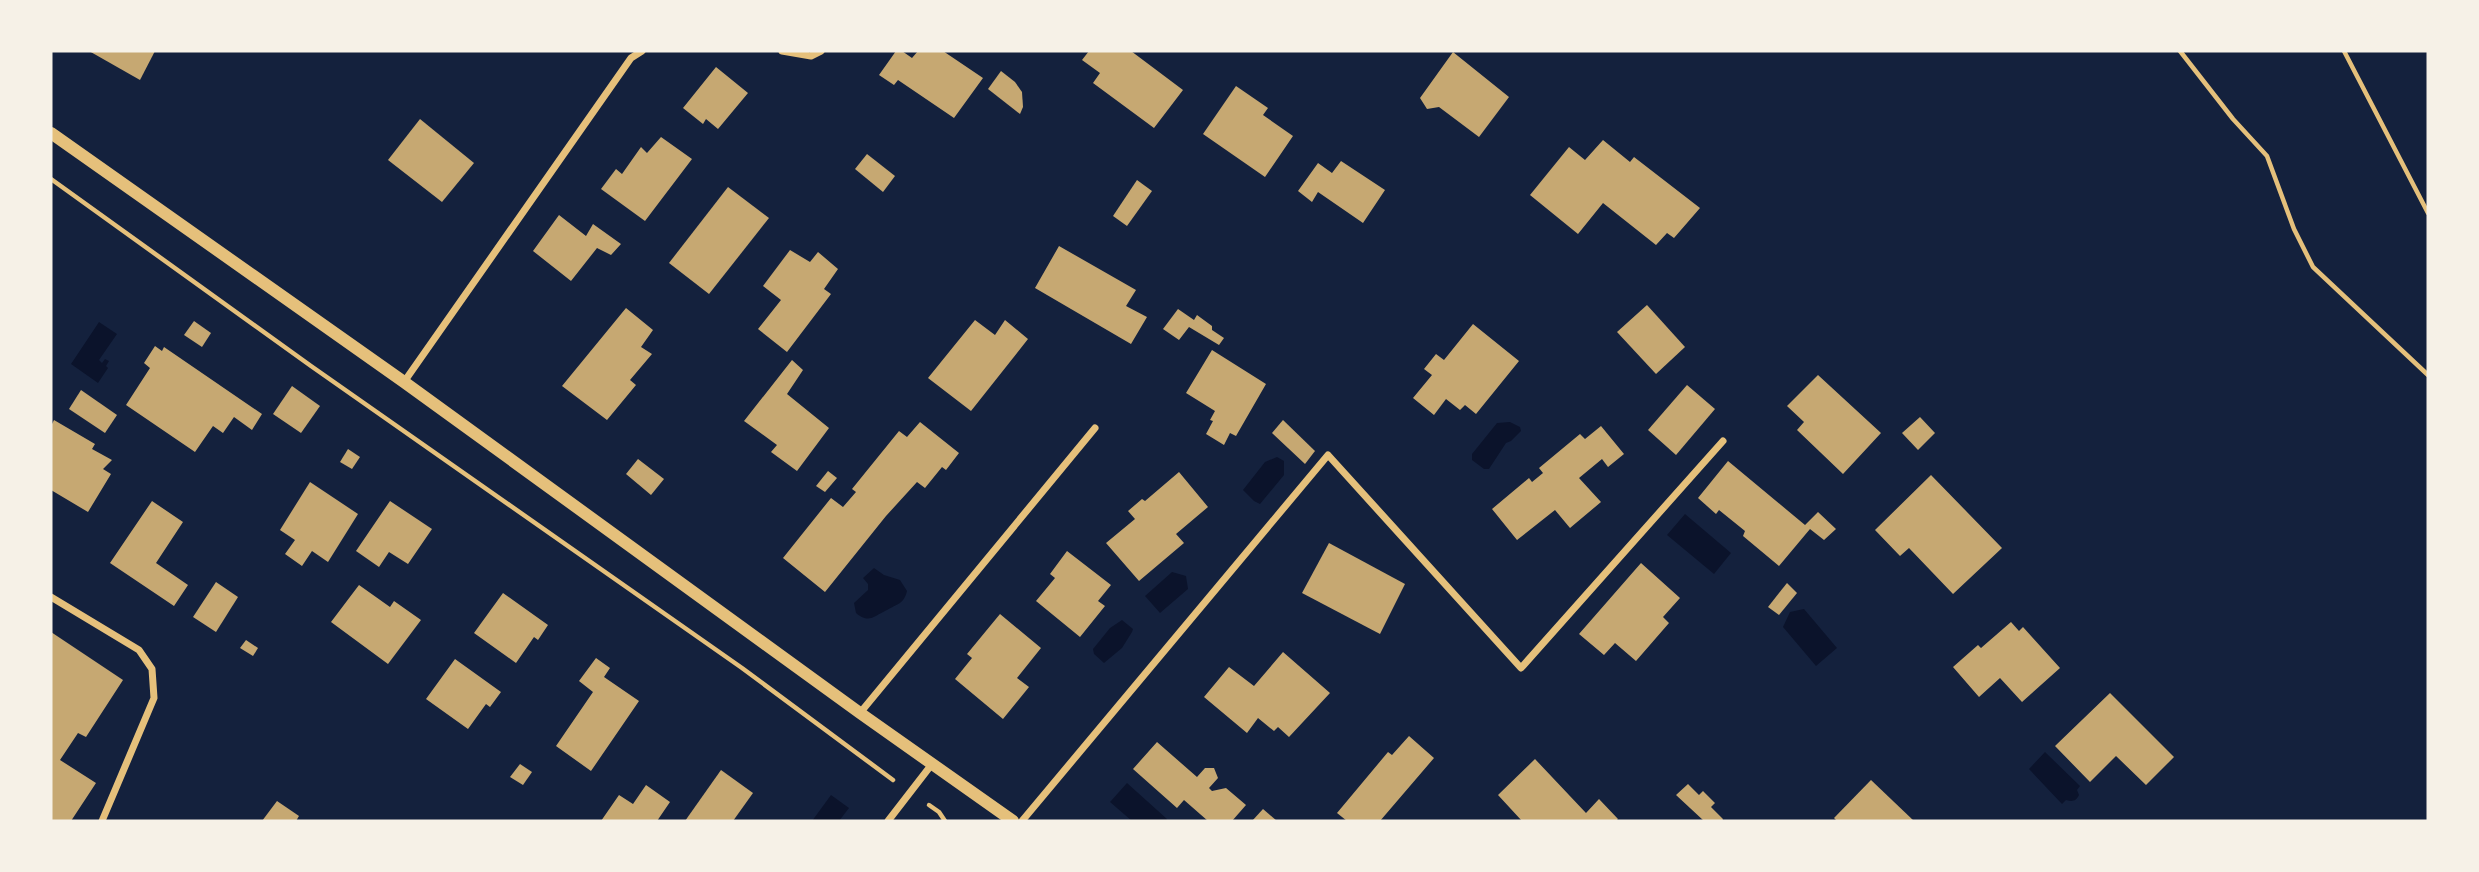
<svg xmlns="http://www.w3.org/2000/svg" width="2479" height="872" font-family="'Sofia Sans Condensed',sans-serif">
<rect width="100%" height="100%" fill="#14213d"/>
<g fill="#0b132b">
<polygon points="99,322 117,334 99,360 102,363 105,359 109,361 106,366 108,368 98,383 71,364"/>
<polygon points="1510,422 1520,427 1521,431 1511,441 1506,443 1489,469 1484,469 1472,460 1472,454 1497,423"/>
<polygon points="1277,457 1284,461 1284,475 1260,504 1254,501 1243,490 1265,462"/>
<polygon points="1685,514 1731,553 1714,574 1667,535"/>
<path d="M874,568L884,575L900,580L907,591C904,604 897,604 887,610C874,616 869,624 856,613L854,603L868,590V584L863,578Z"/>
<polygon points="1172,572 1186,576 1188,589 1160,613 1145,596"/>
<polygon points="1804,609 1837,648 1816,666 1783,627 1790,612"/>
<polygon points="1122,620 1133,629 1132,632 1122,648 1104,663 1094,654 1093,649 1110,628"/>
<path d="M2045,752L2080,786L2077,790L2079,795C2076,801 2073,802 2066,800L2062,804L2029,769Z"/>
<polygon points="1127,783 1167,819 1166,821 1132,821 1110,802"/>
<polygon points="831,795 849,808 839,821 812,821"/>
</g>
<g fill="#c6a872">
<polygon points="89,51 155,51 140,80"/>
<polygon points="896,51 902,51 912,58 918,51 943,51 983,78 954,118 898,80 894,85 879,75"/>
<polygon points="1089,51 1131,51 1183,90 1154,128 1093,83 1100,73 1082,60"/>
<polygon points="1453,52 1509,97 1479,137 1439,107 1427,109 1420,98"/>
<polygon points="716,67 748,93 718,129 706,119 703,124 683,108"/>
<polygon points="1001,71 1015,82 1022,92 1023,107 1020,114 988,89"/>
<polygon points="1236,86 1268,108 1263,115 1293,136 1265,177 1203,134"/>
<polygon points="420,119 474,163 442,202 388,160"/>
<polygon points="661,137 692,159 645,221 601,189 616,169 622,174 641,147 647,153"/>
<polygon points="1603,140 1630,162 1634,157 1700,208 1674,238 1667,233 1656,245 1603,203 1578,234 1530,195 1569,147 1585,160"/>
<polygon points="867,154 895,176 883,192 855,169"/>
<polygon points="1341,161 1385,190 1363,223 1318,192 1312,202 1298,191 1318,163 1332,173"/>
<polygon points="1137,180 1152,191 1127,226 1113,216"/>
<polygon points="728,187 769,218 709,294 669,263"/>
<polygon points="559,215 586,236 593,224 621,244 611,255 597,248 571,281 533,251"/>
<polygon points="1059,246 1136,290 1126,306 1147,317 1131,344 1035,288"/>
<polygon points="790,250 810,262 818,252 838,269 824,289 831,294 787,352 758,329 781,300 763,286"/>
<polygon points="1647,305 1685,347 1656,374 1617,332"/>
<polygon points="626,308 653,330 641,347 652,354 630,380 636,385 607,420 562,386"/>
<polygon points="1178,309 1194,320 1197,315 1212,326 1212,330 1224,338 1219,345 1189,327 1179,340 1163,329"/>
<polygon points="975,320 995,335 1005,320 1028,339 971,411 928,378"/>
<polygon points="194,321 211,333 202,347 184,335"/>
<polygon points="1473,324 1519,361 1476,414 1465,405 1460,410 1446,399 1434,415 1413,398 1432,375 1424,369 1436,354 1444,360"/>
<polygon points="155,346 162,351 164,347 262,414 252,430 234,417 223,433 213,426 195,452 126,405 150,368 144,363"/>
<polygon points="1212,350 1266,384 1236,436 1230,433 1224,445 1206,434 1213,421 1210,420 1215,411 1186,393"/>
<polygon points="792,360 803,370 787,394 829,428 797,471 771,452 777,445 744,421"/>
<polygon points="1818,375 1881,433 1843,474 1797,430 1804,422 1787,406"/>
<polygon points="1687,385 1715,409 1676,455 1648,430"/>
<polygon points="292,386 320,406 301,433 273,414"/>
<polygon points="81,390 117,415 105,433 69,409"/>
<polygon points="1920,417 1935,433 1918,450 1902,433"/>
<polygon points="54,420 95,444 92,449 112,460 103,469 111,474 88,512 51,490 51,426"/>
<polygon points="1283,420 1315,451 1305,464 1272,433"/>
<polygon points="920,422 959,453 946,470 942,467 925,488 917,482 886,516 825,592 783,558 831,498 843,507 856,492 852,489 899,431 907,437"/>
<polygon points="1601,426 1624,454 1608,467 1602,459 1579,478 1601,502 1570,528 1555,510 1517,540 1492,509 1529,478 1532,482 1543,473 1539,468 1580,434 1585,439"/>
<polygon points="348,449 360,457 352,469 340,462"/>
<polygon points="638,459 664,479 651,495 626,474"/>
<polygon points="1728,461 1805,525 1818,512 1836,529 1824,540 1810,529 1779,566 1743,536 1745,531 1719,510 1716,514 1698,498"/>
<polygon points="828,471 837,478 825,492 816,486"/>
<polygon points="1179,472 1208,507 1176,534 1184,543 1139,581 1106,543 1135,519 1128,511 1142,499 1145,501"/>
<polygon points="1931,475 2002,548 1953,594 1909,548 1900,556 1875,530"/>
<polygon points="310,482 358,514 328,562 312,551 302,566 285,554 295,540 280,530"/>
<polygon points="152,501 183,522 156,563 188,585 174,606 110,563"/>
<polygon points="390,501 432,529 408,564 389,552 379,567 356,551"/>
<polygon points="1329,543 1405,584 1380,634 1302,593"/>
<polygon points="1067,551 1111,585 1098,601 1105,606 1080,637 1036,601 1055,578 1050,574"/>
<polygon points="1641,563 1680,598 1663,617 1669,623 1636,661 1615,643 1604,655 1579,634"/>
<polygon points="216,582 238,597 216,632 193,617"/>
<polygon points="1787,583 1797,593 1779,615 1768,607"/>
<polygon points="359,585 390,607 394,601 421,620 388,664 331,622"/>
<polygon points="503,593 548,625 538,640 534,637 516,663 474,633"/>
<polygon points="1000,614 1041,648 1017,678 1029,687 1003,719 955,679 972,658 967,654"/>
<polygon points="2011,622 2019,631 2023,627 2060,668 2022,702 2000,678 1979,697 1953,667 1978,645 1981,648"/>
<polygon points="51,632 123,680 86,737 78,733 60,760 96,783 71,821 51,821"/>
<polygon points="246,640 258,648 253,656 240,648"/>
<polygon points="1283,652 1330,693 1289,737 1278,727 1274,731 1258,718 1247,733 1204,697 1229,667 1254,686"/>
<polygon points="596,658 610,668 604,677 639,701 591,771 556,746 593,692 579,681"/>
<polygon points="455,659 501,692 490,707 486,704 468,729 426,699"/>
<polygon points="2110,693 2174,757 2146,785 2116,756 2090,782 2055,746"/>
<polygon points="1409,736 1434,758 1380,821 1347,821 1337,813 1388,752 1392,755"/>
<polygon points="1157,742 1197,777 1205,768 1214,768 1218,778 1209,788 1212,791 1226,788 1246,805 1232,821 1208,821 1184,800 1177,808 1133,769"/>
<polygon points="1535,759 1586,813 1599,799 1618,819 1616,821 1522,821 1498,795"/>
<polygon points="520,764 532,772 523,785 510,777"/>
<polygon points="721,770 753,793 733,821 685,821"/>
<polygon points="1871,780 1914,821 1837,821 1834,818"/>
<polygon points="1688,784 1699,795 1703,791 1715,803 1711,807 1723,819 1722,821 1704,821 1676,795"/>
<polygon points="646,785 670,802 657,821 601,821 619,795 633,804"/>
<polygon points="277,801 299,816 296,821 262,821"/>
<polygon points="1263,809 1277,821 1252,821"/>
</g>
<g fill="none" stroke-linecap="round" stroke-linejoin="round">
<g stroke="#e5c07b" stroke-width="4.5">
<polyline points="2180,51 2233,119 2267,156 2294,229 2313,267 2428,375"/>
<polyline points="2344,51 2428,213"/>
<polyline points="51,179 311,366 742,668 893,780"/>
<polyline points="929,805 939,812 945,821"/>
</g>
<g stroke="#e5c07b" stroke-width="7">
<polyline points="782,51 811,56 821,51"/>
<polyline points="404,382 631,58 642,51"/>
<polyline points="51,597 139,650 152,669 154,698 102,821"/>
<polyline points="860,713 1095,428"/>
<polyline points="888,821 932,764"/>
<polyline points="1022,821 1328,455 1521,668 1723,441"/>
</g>
<polyline stroke="#e5c07b" stroke-width="12" points="51,133 404,382 860,713 1013,821"/>
</g>
<rect width="2479" height="872" fill="none" stroke="#f6f1e7" stroke-width="105"/>
</svg>
